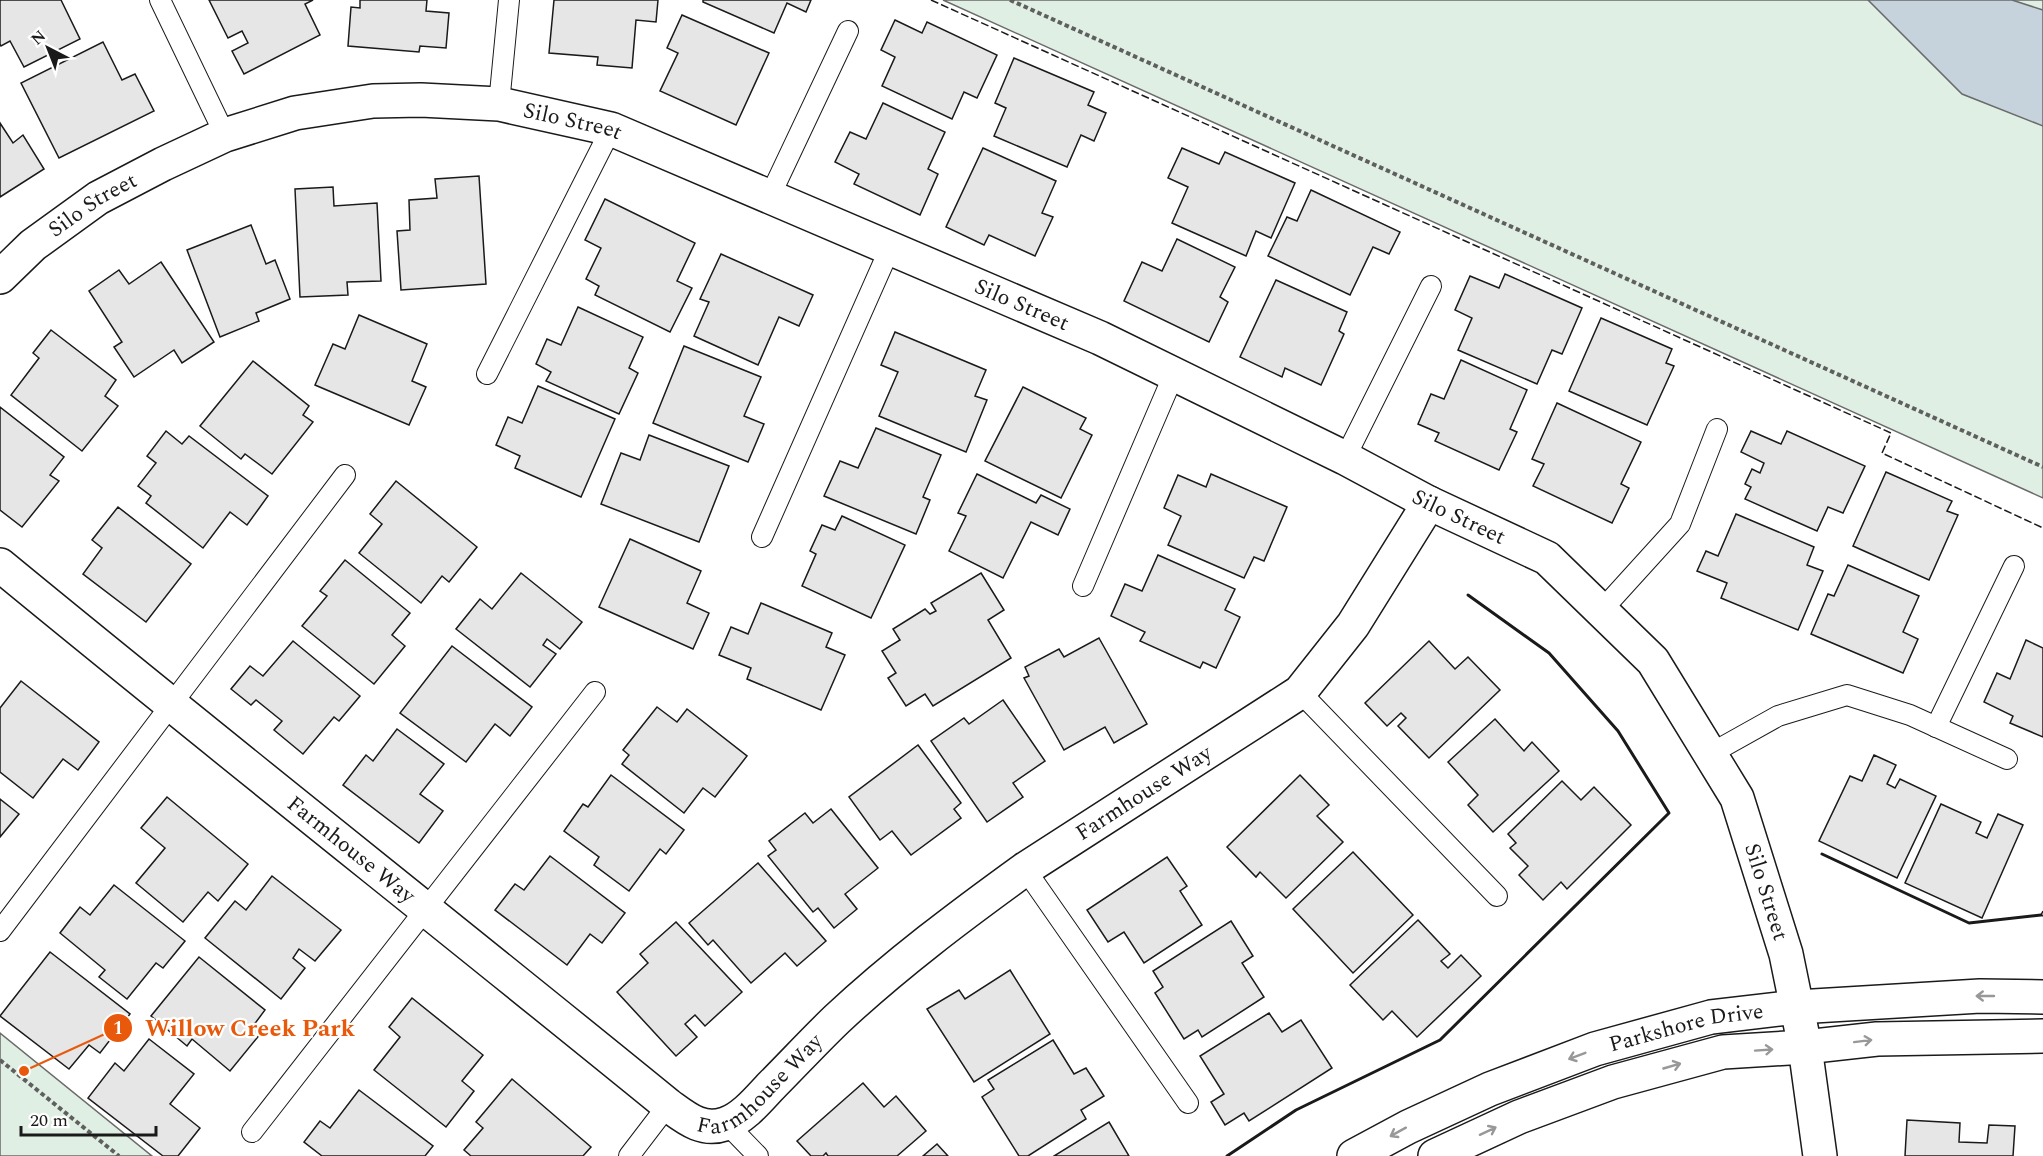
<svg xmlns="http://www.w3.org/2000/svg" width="2043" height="1156" font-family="Spectral,serif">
<rect width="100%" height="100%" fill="#fff"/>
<g fill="#e0efe3" stroke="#6a6a6a" stroke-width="1.5">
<polygon points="943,0 2043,0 2043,498"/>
<polygon points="0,1033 152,1156 0,1156"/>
</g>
<polygon fill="#c6d2dc" stroke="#6a6a6a" stroke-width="1.5" points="1868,0 2012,0 2043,10 2043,126 1962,94"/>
<g fill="#e6e6e6" stroke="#1a1a1a" stroke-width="1.5">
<polygon points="0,0 61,0 80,39 24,67 10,41 1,46 0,44"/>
<polygon points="209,0 313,0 305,4 320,35 244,74 232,51 248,43 242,31 228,38"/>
<polygon points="360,0 427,0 426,11 449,13 446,48 420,46 419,52 348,46 351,7 360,8"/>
<polygon points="554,0 658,0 656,22 636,20 632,68 597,65 598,57 549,53"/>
<polygon points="703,0 811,0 806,12 787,3 774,33 703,2"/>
<polygon points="682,15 769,53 736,125 660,91 678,53 667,48"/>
<polygon points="895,20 922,33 927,22 997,55 977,98 964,92 952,119 882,86 895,57 881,50"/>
<polygon points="103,42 122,80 135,74 154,111 59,158 21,83"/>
<polygon points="1014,58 1094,92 1088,105 1106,113 1094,141 1081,135 1067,167 994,136 1006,108 995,103"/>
<polygon points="883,103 945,132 928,169 938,174 920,215 854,184 859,174 835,162 850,132 866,139"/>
<polygon points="0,123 13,143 23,135 44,169 0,197"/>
<polygon points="983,148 1056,181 1042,213 1053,217 1035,256 989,235 984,245 946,227"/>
<polygon points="1182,148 1219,164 1225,152 1295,183 1271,238 1256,231 1246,256 1172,223 1188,187 1168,178"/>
<polygon points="479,176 486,284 401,290 397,231 410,230 409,200 437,198 435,179"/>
<polygon points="333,187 334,206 377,203 381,281 347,282 348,295 300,297 295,189"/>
<polygon points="1311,190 1400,232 1389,254 1373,247 1350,295 1268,256 1287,217 1297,221"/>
<polygon points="605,199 695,243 677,281 692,288 670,332 595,295 599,286 586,279 601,248 585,240"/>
<polygon points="251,225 266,264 275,260 290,299 256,313 259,321 220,337 187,250"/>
<polygon points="1177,239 1235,267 1220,297 1228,302 1209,342 1124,301 1142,262 1162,271"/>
<polygon points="721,254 813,295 799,326 779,317 758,365 694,336 709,302 700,299"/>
<polygon points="161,262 214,342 182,363 174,350 134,377 114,347 122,342 89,291 119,270 129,284"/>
<polygon points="1505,274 1582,308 1562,354 1552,350 1537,384 1458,350 1472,318 1455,310 1470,276 1499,288"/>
<polygon points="1276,280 1347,312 1339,331 1344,334 1321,385 1285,368 1282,377 1240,357"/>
<polygon points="578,307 643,337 629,368 638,373 619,414 546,381 551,372 536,364 547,339 561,345"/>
<polygon points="359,315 427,344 412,381 426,387 409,425 315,385 333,344 345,349"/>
<polygon points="1601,318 1672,349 1666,363 1674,366 1647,425 1569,391"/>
<polygon points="51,330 116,380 105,396 118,406 82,451 11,395 39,358 33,353"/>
<polygon points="895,332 986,370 975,396 987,400 966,452 879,416 898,372 881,365"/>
<polygon points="684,346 761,377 744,416 764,424 748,462 653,423"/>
<polygon points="1461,360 1527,390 1510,429 1517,432 1499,470 1435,441 1439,433 1418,424 1431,394 1444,399"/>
<polygon points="253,361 309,406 303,415 313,422 272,474 245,454 241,459 200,426"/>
<polygon points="538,386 615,419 581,497 515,468 520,456 496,445 508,417 522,423"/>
<polygon points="1023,387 1086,418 1080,429 1092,435 1061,498 985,461"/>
<polygon points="1557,403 1641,442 1621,484 1629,488 1612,523 1533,486 1544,464 1532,459"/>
<polygon points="0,407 64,457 50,475 59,481 22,527 0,510"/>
<polygon points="876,428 941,455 923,497 930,500 916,534 824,496 840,461 858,468"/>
<polygon points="166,431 182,444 189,436 268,496 247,525 230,512 203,548 146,503 151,496 138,486 156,463 147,456"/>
<polygon points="1751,431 1781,444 1787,431 1865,466 1843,513 1828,507 1817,531 1745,499 1751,487 1745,484 1752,469 1760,473 1764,463 1741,452"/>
<polygon points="649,435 729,466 699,542 601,504 621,453 640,460"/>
<polygon points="1886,472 1952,501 1947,511 1958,515 1929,580 1853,546"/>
<polygon points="977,474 1036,503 1041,495 1070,509 1058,535 1031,522 1003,578 949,551 966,516 958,513"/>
<polygon points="1211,474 1287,507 1264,561 1254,557 1244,578 1168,545 1181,516 1164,508 1178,475 1206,487"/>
<polygon points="396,481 477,547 449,582 442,576 421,603 359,553 382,524 370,514"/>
<polygon points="118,507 191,564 146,622 83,574 102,548 92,540"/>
<polygon points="1736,514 1814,547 1807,565 1823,571 1798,630 1721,598 1727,583 1697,571 1706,551 1718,556"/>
<polygon points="842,516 905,545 871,618 802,586 816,554 810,551 822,525 835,530"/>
<polygon points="630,539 701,571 687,603 709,613 693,649 599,607"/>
<polygon points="1158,555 1235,589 1225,610 1240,617 1216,668 1203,662 1200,668 1140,641 1145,632 1111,616 1125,584 1142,591"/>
<polygon points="345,560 410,613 392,635 405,646 374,684 302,626 327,596 320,591"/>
<polygon points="1848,565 1919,596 1903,632 1918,639 1903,673 1811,634 1828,594 1834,596"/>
<polygon points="521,573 582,622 560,649 547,639 543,645 556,654 530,687 456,629 480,599 492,609"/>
<polygon points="981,573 1004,610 988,620 1011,658 933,706 925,694 906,706 888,678 896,673 882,651 900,640 893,629 925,609 930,614 936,611 931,603"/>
<polygon points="761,603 832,633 826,647 845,655 821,710 747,679 751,668 719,655 731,627 748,634"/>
<polygon points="1099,638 1147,724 1114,743 1105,727 1064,750 1024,678 1029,676 1025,667 1059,649 1064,657"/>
<polygon points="2026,640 2043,648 2043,737 2010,723 2013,716 1984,702 1997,673 2010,679"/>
<polygon points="293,641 360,696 339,721 334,717 303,754 274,730 282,721 256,700 251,705 231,689 250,666 263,676"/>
<polygon points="1429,641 1455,669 1468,657 1500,690 1429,758 1398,726 1406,718 1401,713 1387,726 1365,703"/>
<polygon points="452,646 532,707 510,736 495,724 466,762 400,713"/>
<polygon points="21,681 99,742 78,770 63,759 33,798 0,772 0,708"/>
<polygon points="1003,700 1045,761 1013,783 1023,797 987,822 931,741 964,718 969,724"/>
<polygon points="657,707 677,722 687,709 747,756 715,797 703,788 684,813 622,764 629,755 623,750"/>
<polygon points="1495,719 1524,751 1532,742 1559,771 1493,832 1468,805 1478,795 1448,762"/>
<polygon points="397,729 444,764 420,794 443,811 419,843 343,785 366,755 373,761"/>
<polygon points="918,745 961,803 954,809 961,818 911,855 892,831 880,840 849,797"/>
<polygon points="1874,755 1896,765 1887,784 1895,788 1900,779 1936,796 1897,878 1819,841 1850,776 1862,781"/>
<polygon points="611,775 684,830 666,854 660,849 629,891 594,865 599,857 564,831 583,804 588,807"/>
<polygon points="1300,775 1329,805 1317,816 1343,842 1286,898 1260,872 1256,877 1227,847"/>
<polygon points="1562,781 1581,800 1594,787 1631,825 1567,889 1561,882 1543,900 1519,875 1528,866 1510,848 1516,843 1508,834"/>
<polygon points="167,797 248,864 218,901 208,892 183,922 136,883 165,848 141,828"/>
<polygon points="0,799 19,814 0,837"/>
<polygon points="1941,804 1981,822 1976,833 1987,838 1998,814 2023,825 1982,918 1905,883"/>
<polygon points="831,809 878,868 845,894 857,909 834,928 818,908 813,912 768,856 776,850 769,841 805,813 813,823"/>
<polygon points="1353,852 1413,915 1353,973 1293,909"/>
<polygon points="550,856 625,913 602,943 590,934 567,965 495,910 515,884 524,890"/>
<polygon points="1167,857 1187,886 1180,891 1202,925 1144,963 1124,932 1108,942 1087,910"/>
<polygon points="758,863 826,941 797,966 785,953 751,983 713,940 708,945 689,923"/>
<polygon points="272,876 341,930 315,961 299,949 293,958 305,968 281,999 205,938 235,901 246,910"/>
<polygon points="114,885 185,941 163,968 156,963 127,999 99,977 105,970 60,933 80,907 90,915"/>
<polygon points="1418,920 1450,954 1441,961 1448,968 1461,955 1481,976 1417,1037 1392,1011 1383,1020 1350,985"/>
<polygon points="1231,921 1253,956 1242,963 1264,997 1202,1037 1198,1030 1184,1039 1155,993 1163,987 1153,971"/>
<polygon points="676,922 742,992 705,1026 695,1015 685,1024 697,1037 676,1056 617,992 648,963 640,954"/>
<polygon points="50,952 130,1014 100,1053 89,1045 69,1069 0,1016"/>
<polygon points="199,957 265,1010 253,1026 261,1033 230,1071 192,1039 187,1046 151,1016"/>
<polygon points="1010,970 1050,1034 974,1082 927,1009 959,990 965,999"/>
<polygon points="412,998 483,1055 462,1081 474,1091 446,1127 374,1070 400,1037 389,1027"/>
<polygon points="1269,1013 1282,1032 1301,1020 1332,1068 1249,1121 1244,1113 1225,1125 1211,1102 1224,1094 1200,1056"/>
<polygon points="149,1039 194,1074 170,1104 200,1128 178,1156 163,1156 88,1098 115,1063 124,1071"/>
<polygon points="1053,1040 1074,1074 1086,1068 1104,1096 1081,1110 1086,1119 1028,1156 1019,1156 982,1097 994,1089 988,1080"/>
<polygon points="512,1079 591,1147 583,1156 471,1156 464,1150 483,1128 476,1122"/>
<polygon points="863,1083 884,1107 896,1096 926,1131 897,1156 828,1156 826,1153 823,1156 811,1156 797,1141"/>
<polygon points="359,1090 433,1146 425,1156 322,1156 304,1142 320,1121 330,1128"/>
<polygon points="1907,1120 1960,1123 1959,1142 1987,1143 1989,1125 2015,1126 2013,1156 1905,1156"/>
<polygon points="1109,1122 1129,1156 1054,1156"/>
<polygon points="937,1144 948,1156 923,1156"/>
</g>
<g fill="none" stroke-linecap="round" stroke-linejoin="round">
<defs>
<g id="lane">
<polyline points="160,0 225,135"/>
<polyline points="499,104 509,0"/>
<polyline points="770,196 848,31"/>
<polyline points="487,374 611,129"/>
<polyline points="1345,458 1431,286"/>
<polyline points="762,537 890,248"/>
<polyline points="1083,586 1174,374"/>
<polyline points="1601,611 1680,524 1717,429"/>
<polyline points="1300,692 1497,896"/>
<polyline points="1936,727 2014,566"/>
<polyline points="1710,754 1778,716 1847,695 1910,715 2007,759"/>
<polyline points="1025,869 1188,1103"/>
<polyline points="0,931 345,475"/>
<polyline points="727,1124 758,1156"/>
<polyline points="252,1132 595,692"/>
<polyline points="629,1156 668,1105"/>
</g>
<g id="street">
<path id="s1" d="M0,277L33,245L98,198L163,164L225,135L295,113L373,101L421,100L499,104L611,129L1100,338L1345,458L1429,503L1547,558L1653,661L1737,798L1786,954L1805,1047L1820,1156"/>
<path id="s2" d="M0,565C221,747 446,924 668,1105C686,1118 702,1132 725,1124C742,1119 758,1100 770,1087C792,1065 814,1041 837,1019C896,964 960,916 1025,869L1300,692L1353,625L1429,503"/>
<path id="s3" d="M1354,1156L1408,1127L1490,1089L1595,1049L1711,1017L1797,1007L1980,996L2043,997"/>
<polyline points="1435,1156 1519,1117 1613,1082 1723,1052 1805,1047 1877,1039 2043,1036"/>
</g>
</defs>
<use href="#lane" stroke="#1a1a1a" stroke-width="22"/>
<use href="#street" stroke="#1a1a1a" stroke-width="36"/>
<g stroke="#5f5f5f" stroke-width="4" stroke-dasharray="4.5 3" stroke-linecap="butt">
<polyline points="1010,0 2043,467"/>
<polyline points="0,1060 119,1156"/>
</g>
<use href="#lane" stroke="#fff" stroke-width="20"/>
<use href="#street" stroke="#fff" stroke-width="33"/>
<g stroke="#1a1a1a" stroke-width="1.5" stroke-dasharray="8 3" stroke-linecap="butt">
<polyline points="931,0 1891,433 1882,453 2043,528"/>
<polyline points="2043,911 2041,915 2043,916"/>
</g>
<g stroke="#1a1a1a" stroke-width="3">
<polyline points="1822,854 1969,923 2041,915"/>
<polyline points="1227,1156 1296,1110 1440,1040 1669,813 1618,731 1549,653 1468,595"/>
</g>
</g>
<defs><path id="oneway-shaft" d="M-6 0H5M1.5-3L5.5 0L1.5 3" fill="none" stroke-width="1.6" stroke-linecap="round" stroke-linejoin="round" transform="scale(1.5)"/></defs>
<g stroke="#989898">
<use href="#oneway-shaft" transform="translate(1985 996) rotate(180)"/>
<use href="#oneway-shaft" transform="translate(1863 1041) rotate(-7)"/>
<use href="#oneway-shaft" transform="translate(1764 1050) rotate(-4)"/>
<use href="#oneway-shaft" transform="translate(1577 1056) rotate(159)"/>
<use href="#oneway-shaft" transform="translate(1672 1066) rotate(-16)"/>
<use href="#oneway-shaft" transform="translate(1488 1131) rotate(-25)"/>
<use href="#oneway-shaft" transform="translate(1398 1132) rotate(151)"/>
</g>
<g text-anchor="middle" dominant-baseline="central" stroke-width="4.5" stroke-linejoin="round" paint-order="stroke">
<g font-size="22" fill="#1a1a1a" stroke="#fff">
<text stroke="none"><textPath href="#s1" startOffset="622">Silo Street</textPath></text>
<text stroke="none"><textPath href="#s1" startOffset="118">Silo Street</textPath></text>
<text stroke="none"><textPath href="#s1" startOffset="1108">Silo Street</textPath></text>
<text stroke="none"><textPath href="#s1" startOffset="1594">Silo Street</textPath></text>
<text stroke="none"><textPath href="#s2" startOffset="1458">Farmhouse Way</textPath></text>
<text stroke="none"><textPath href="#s2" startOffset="452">Farmhouse Way</textPath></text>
<text stroke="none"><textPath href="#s1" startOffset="2098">Silo Street</textPath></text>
<text stroke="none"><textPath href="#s3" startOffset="358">Parkshore Drive</textPath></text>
<text stroke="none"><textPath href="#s2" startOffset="972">Farmhouse Way</textPath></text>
</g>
</g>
<path fill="none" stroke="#e8590c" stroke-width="2" d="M24 1071L118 1028"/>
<g fill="#e8590c" stroke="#fff" stroke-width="2">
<circle cx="24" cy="1071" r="6"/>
<circle cx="118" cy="1028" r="15"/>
</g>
<g font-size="18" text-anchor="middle" font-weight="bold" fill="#fff">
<text x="118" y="1034">1</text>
</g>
<g font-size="24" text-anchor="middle" font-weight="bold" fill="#e8590c" stroke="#fff" stroke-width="4.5" stroke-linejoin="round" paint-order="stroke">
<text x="250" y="1036">Willow Creek Park</text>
</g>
<g transform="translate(48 48) rotate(318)" stroke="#ffffff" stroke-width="4.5" paint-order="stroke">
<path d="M0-4.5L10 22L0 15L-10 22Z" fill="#1a1a1a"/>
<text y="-9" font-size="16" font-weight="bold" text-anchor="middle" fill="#1a1a1a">N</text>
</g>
<path d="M21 1126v9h135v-9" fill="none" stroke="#1a1a1a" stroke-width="3"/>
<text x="30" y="1126" font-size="18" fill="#1a1a1a" stroke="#ffffff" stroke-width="4.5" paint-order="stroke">20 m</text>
</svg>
